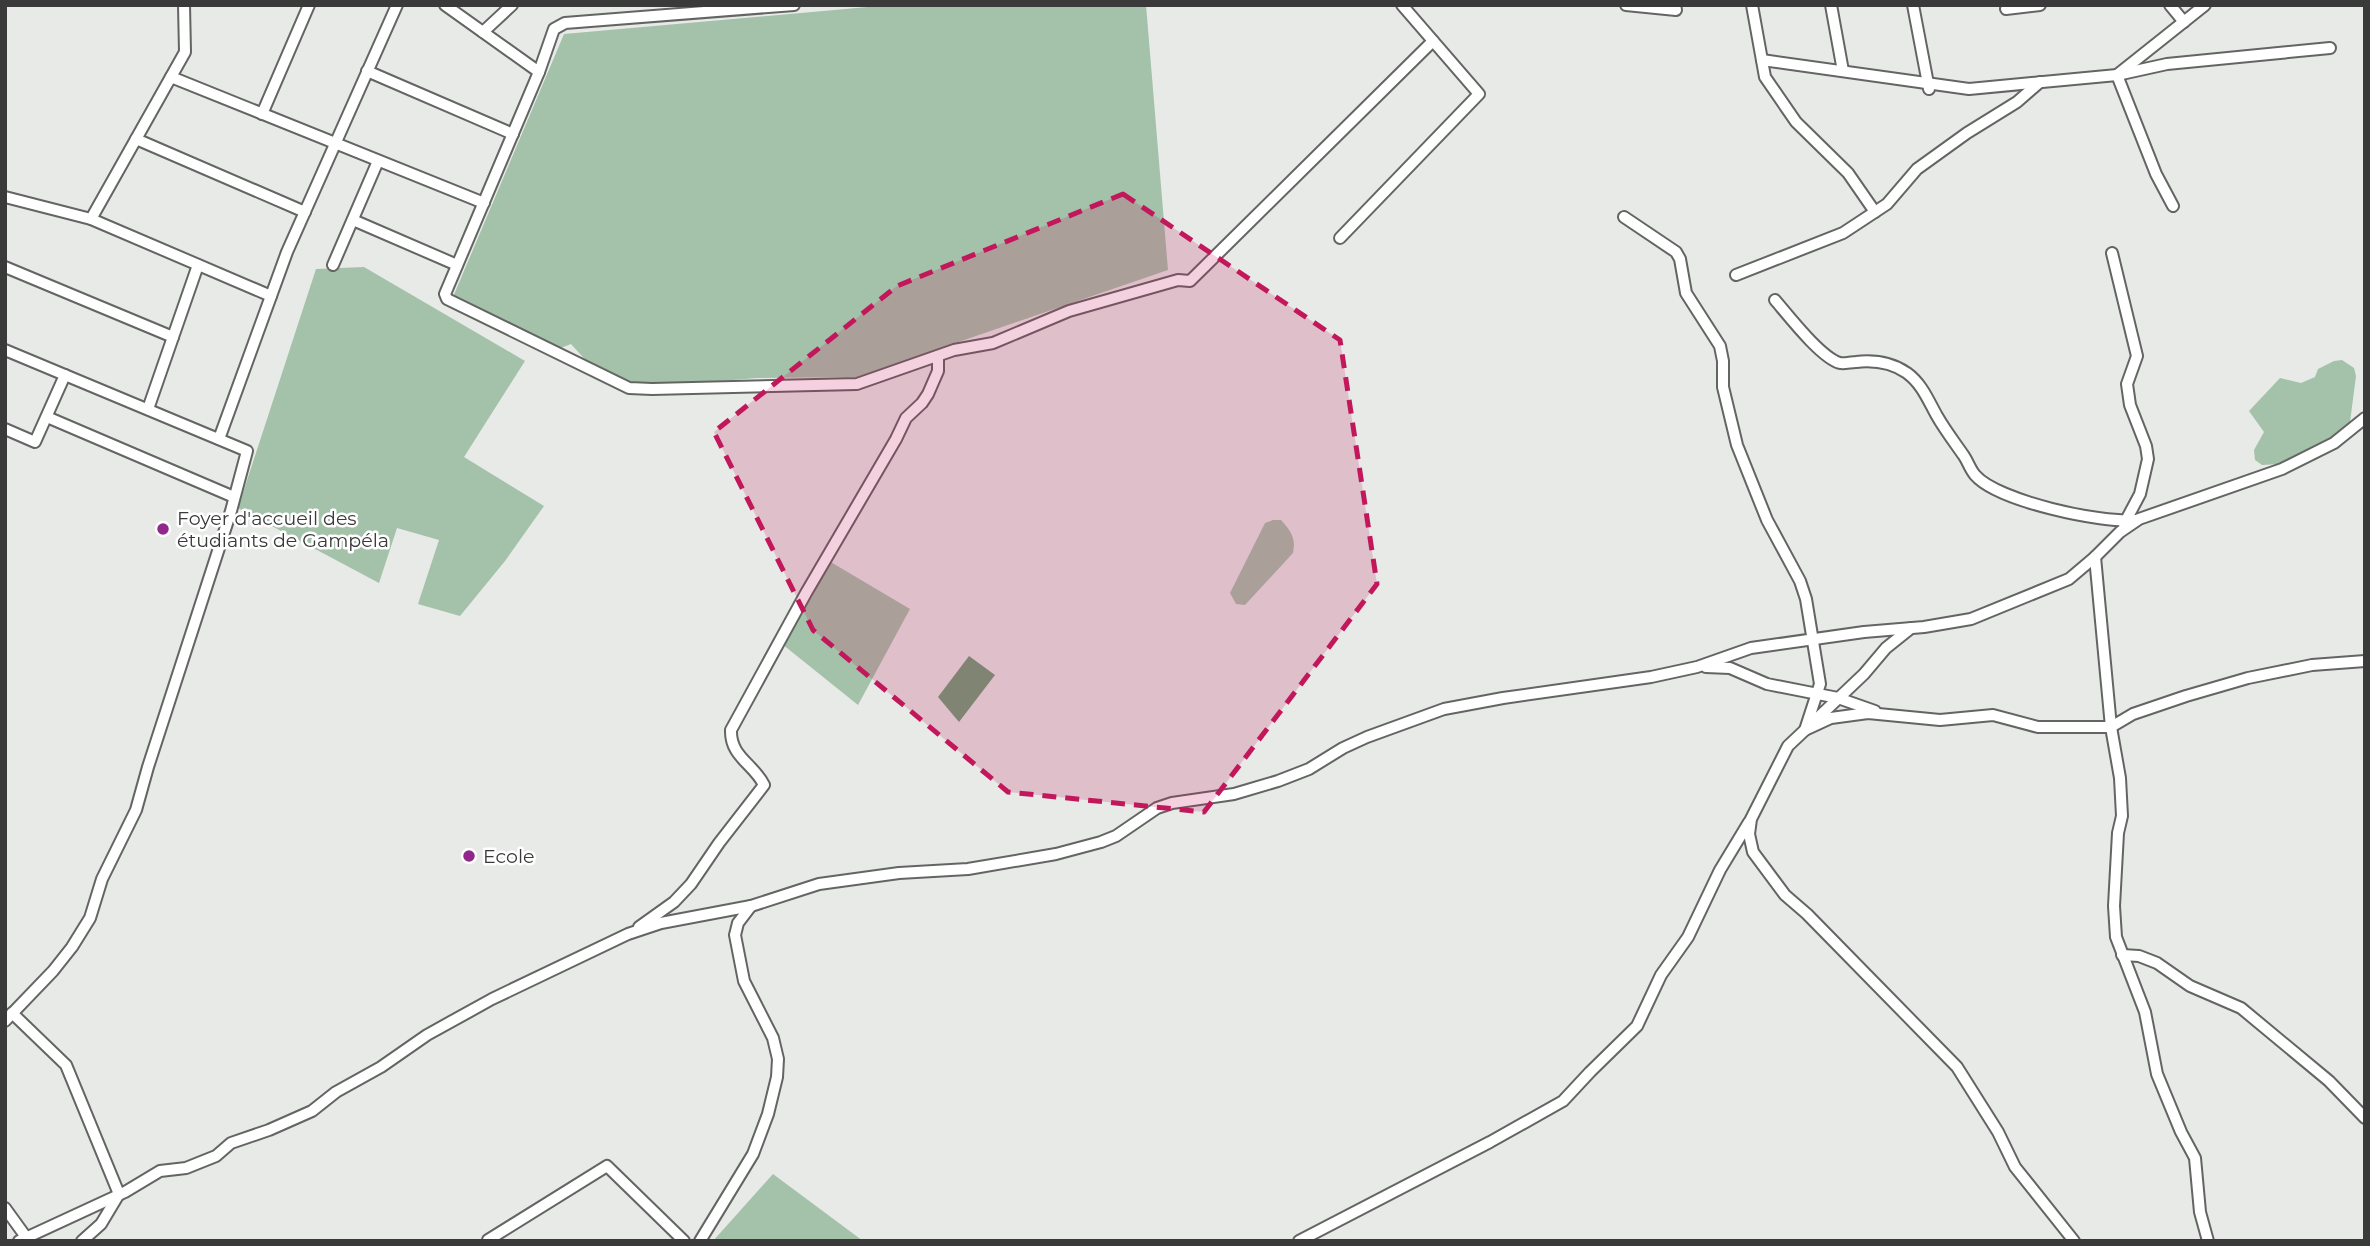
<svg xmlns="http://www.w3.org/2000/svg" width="2370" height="1246" font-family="Montserrat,sans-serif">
<rect width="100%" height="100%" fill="#e7eae7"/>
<g fill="#a4c1a9">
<polygon points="890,5 1146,5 1168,270 857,377 757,378 658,386 627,383 590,365 571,344 558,349 453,297 564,34"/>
<polygon points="364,267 525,361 464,457 544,506 505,561 460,616 418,604 439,540 397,528 379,583 238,508 316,269"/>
<polygon points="2342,360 2354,368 2356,376 2350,422 2345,429 2336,437 2279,464 2262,465 2255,460 2254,450 2264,432 2249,411 2280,378 2301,383 2315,377 2318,369 2334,361"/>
<path d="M1273,520H1281C1291,531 1296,538 1293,553L1245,605L1236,604L1230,593L1265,523Z"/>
<polygon points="829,561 910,609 858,705 782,644"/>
<polygon points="773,1174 863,1241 713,1241"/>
</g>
<polygon fill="#6f9f7a" points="969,656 995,675 959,722 938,697"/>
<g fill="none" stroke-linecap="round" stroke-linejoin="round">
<defs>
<g id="minor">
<polyline points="445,5 539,72"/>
<polyline points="794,5 565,23 554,29 539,72 445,294 447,299 629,388 652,389 857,384 954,350 993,343 1069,311 1178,280 1190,281 1433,41"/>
<polyline points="1626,5 1676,10 1675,5"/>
<polyline points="1752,5 1765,77 1796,122 1848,173 1875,212"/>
<polyline points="1831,5 1843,71"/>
<polyline points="1913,5 1929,89"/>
<polyline points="2170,5 2184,22"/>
<polyline points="2006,9 2040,5"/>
<polyline points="483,32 512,5"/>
<polyline points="1762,60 1969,89 2117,75 2205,5"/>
<polyline points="367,71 513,134"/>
<polyline points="171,77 484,203"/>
<polyline points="262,114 309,5"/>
<polyline points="136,139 305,212"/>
<polyline points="5,197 91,219 271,296"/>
<polyline points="2173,206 2156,174 2117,75 2167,64 2330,48"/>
<polyline points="1624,217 1676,252 1680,259 1686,293 1720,346 1723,361 1723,387 1737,445 1767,520 1800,581 1806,599 1820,684 1805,730 1864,674 1886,648 1911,628"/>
<polyline points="91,219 185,52 184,5"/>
<polyline points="353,220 457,265"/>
<polyline points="1340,238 1479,94 1402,5"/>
<polyline points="2112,253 2137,356 2127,384 2130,405 2146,446 2148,459 2140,494 2124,524"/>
<polyline points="333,265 378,161"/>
<polyline points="5,267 173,337"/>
<polyline points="1736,275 1843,233 1887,204 1917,169 1967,133 2017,102 2040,82"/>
<path d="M1775,300C1788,315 1821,358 1840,363C1844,364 1851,362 1856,362C1874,360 1891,362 1907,373C1922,384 1928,400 1937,416C1945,430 1955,443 1964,456C1968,462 1970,469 1975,475C1997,501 2103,524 2136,520"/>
<polyline points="5,350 247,451 231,511 148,767 136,810 102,879 90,918 72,947 53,971 5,1021"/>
<polyline points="148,409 198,265"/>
<polyline points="47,417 234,497"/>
<polyline points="5,429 35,442 65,375"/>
<polyline points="219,439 287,252 397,5"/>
<polyline points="2095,557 2111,727 2120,778 2122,816 2118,833 2114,906 2116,937 2145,1012 2157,1074 2181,1132 2195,1158 2200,1212 2208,1241"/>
<polyline points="1706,667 1730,668 1767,684 1838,698 1875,711"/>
<path d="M639,927L674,902L691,884L719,843L764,785C754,764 730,757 731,730L806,593L896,439L906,418L922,403L928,394L938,371V356"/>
<polyline points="2122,955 2139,956 2157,963 2190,986 2241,1008 2329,1081 2365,1118"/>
<polyline points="12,1013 66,1065 119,1194 101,1224 82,1241"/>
<polyline points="5,1208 26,1237"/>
<polyline points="488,1240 607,1166 684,1241"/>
<polyline points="19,1241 125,1192 160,1171 186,1168 216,1156 231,1143 269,1130 312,1111 336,1092 381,1067 427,1035 492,999 628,934 661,923 751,906 819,884 899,873 968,869 1056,854 1101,842 1116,836 1157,808 1172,803 1234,794 1278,781 1309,769 1343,748 1367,737 1444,709 1503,698 1651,677 1697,667 1751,648 1864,632 1924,627 1971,619 2069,579 2095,557 2120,532 2139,519 2282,469 2334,443 2365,418"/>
<polyline points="700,1241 753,1154 768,1114 777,1077 778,1059 773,1038 744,981 735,935 738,923 751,906"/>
<polyline points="1299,1241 1490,1142 1563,1101 1590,1072 1637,1026 1661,975 1688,937 1720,870 1749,822"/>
<polyline points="2074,1241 2015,1167 1998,1132 1957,1067 1807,914 1785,895 1753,852 1749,834 1751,819 1788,746 1805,730 1831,718 1868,713 1940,720 1993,715 2038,727 2111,727 2133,714 2186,696 2248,678 2312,665 2365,661"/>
</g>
</defs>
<use href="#minor" stroke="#636563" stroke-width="14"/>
<use href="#minor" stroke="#fff" stroke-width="10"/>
</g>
<path fill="#c2185b" fill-opacity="0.2" stroke="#c2185b" stroke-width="5" stroke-dasharray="14 9" stroke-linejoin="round" d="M1123,194L1340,340L1377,584L1204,812L1008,792L813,630L714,432L897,286Z"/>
<g fill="#91278a" stroke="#fff" stroke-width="2.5">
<circle cx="163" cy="529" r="7"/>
<circle cx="469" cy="856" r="7"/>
</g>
<g text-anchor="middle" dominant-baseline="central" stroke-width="5" stroke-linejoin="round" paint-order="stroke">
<g font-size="19" fill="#393a39" stroke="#fff" text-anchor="start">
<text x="177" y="518">Foyer d'accueil des<tspan x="177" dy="22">étudiants de Gampéla</tspan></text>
<text x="483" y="856">Ecole</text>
</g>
</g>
<rect width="2370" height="1246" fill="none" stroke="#393a39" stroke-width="14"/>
</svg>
